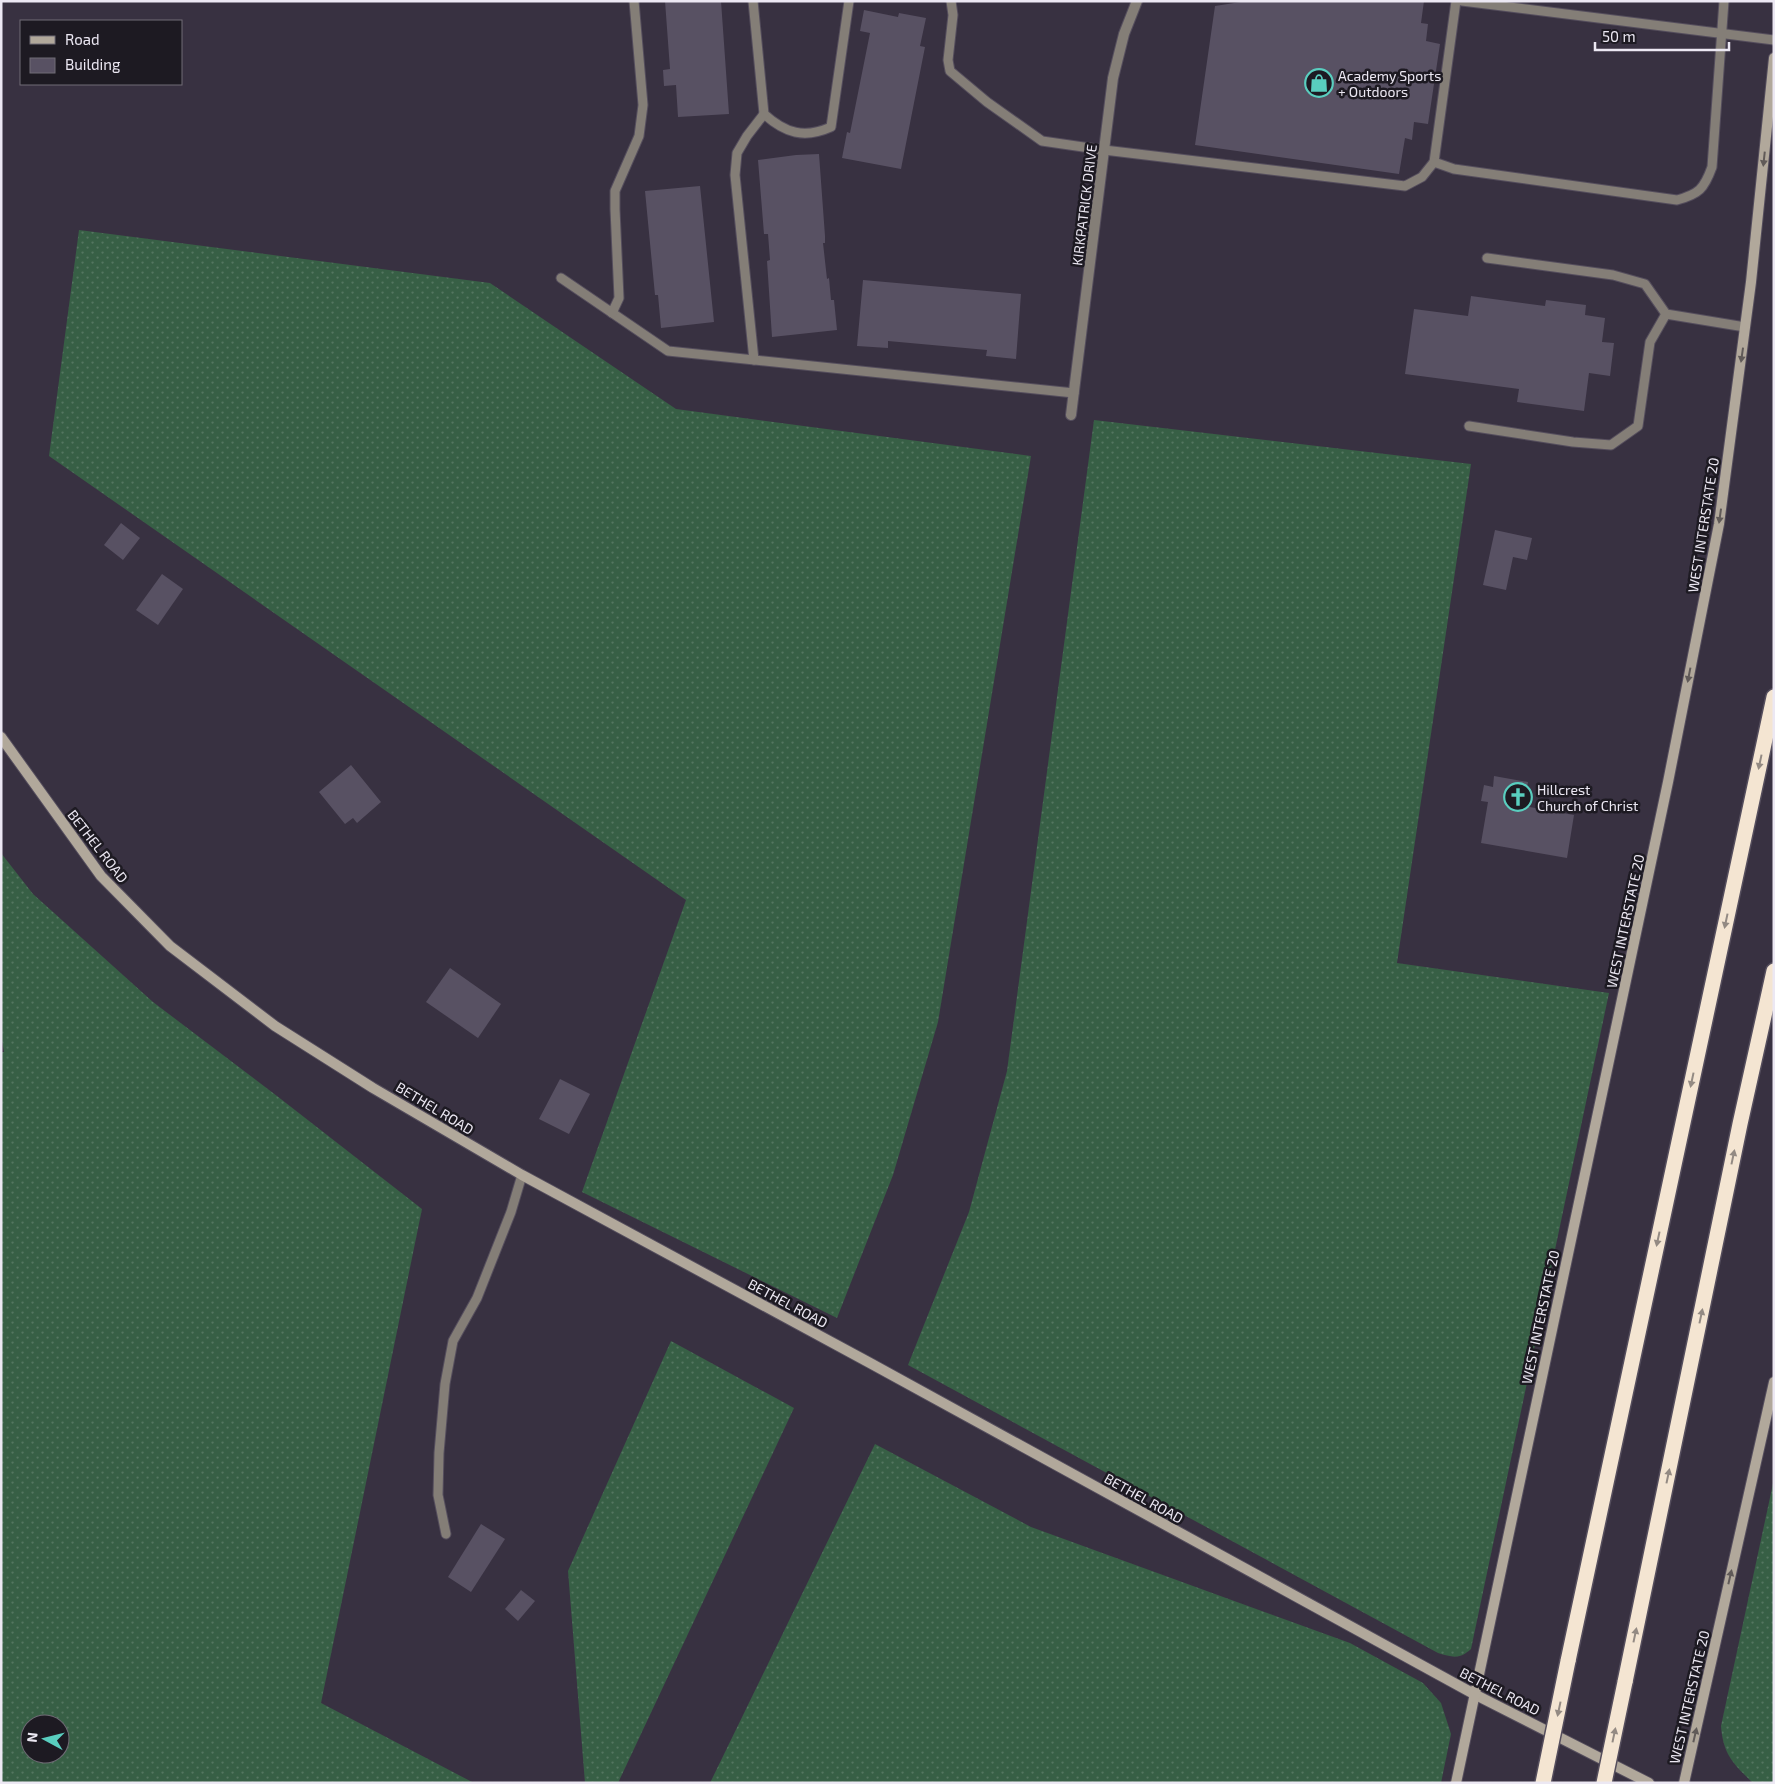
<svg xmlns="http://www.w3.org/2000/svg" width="1775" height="1784" font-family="'Exo 2',sans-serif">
<defs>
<pattern id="grass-dots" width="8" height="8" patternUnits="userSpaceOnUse" patternTransform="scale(1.25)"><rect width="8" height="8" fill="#375f45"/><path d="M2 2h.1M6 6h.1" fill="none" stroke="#547660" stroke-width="1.8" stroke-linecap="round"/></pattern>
</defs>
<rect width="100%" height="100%" fill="#383141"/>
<g fill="url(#grass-dots)" fill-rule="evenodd">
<polygon points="79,230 490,283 676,409 1031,456 938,1022 893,1175 837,1318 582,1192 686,900 49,456"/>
<path d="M1094,420L1471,464L1397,963L1609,993L1471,1649C1459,1660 1452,1657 1438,1653L908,1365L969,1212L1007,1071Z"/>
<path d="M1,853L33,894L153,1002L277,1096L422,1209L321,1703L474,1783H1V1052H4L1,1036ZM30,1724H60V1754H30Z"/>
<polygon points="671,1341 794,1408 618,1783 585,1783 568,1571"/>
<polygon points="875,1444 1031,1527 1350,1643 1423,1683 1441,1703 1451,1734 1441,1783 710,1783"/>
<path d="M1774,1479V1783H1753C1733,1764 1723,1754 1721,1726Z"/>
</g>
<g fill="#585163">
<polygon points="665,1 721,1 729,114 678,117 676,85 664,86 663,70 670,69"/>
<polygon points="1247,1 1424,1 1421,23 1428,24 1426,41 1440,44 1428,124 1414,122 1412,140 1405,138 1399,174 1195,145 1215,6"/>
<polygon points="864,10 898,17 899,13 926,18 920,46 925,47 901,169 842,158 847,132 850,133 870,33 860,31"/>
<polygon points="819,154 825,236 825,243 823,243 827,279 829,278 831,300 834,300 837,330 772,337 767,261 770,260 768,234 764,234 758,160 796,155"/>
<polygon points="700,186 714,322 661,328 658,295 655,295 645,191"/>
<polygon points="863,280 1021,294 1016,359 986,356 987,350 888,341 888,348 857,346"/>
<polygon points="1471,296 1545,306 1546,300 1586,305 1585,315 1605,318 1602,342 1614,343 1610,376 1589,373 1584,411 1517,402 1519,389 1405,374 1414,309 1468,316"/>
<polygon points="121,523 140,538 123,560 104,545"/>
<polygon points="1495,530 1532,538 1527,560 1513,557 1506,590 1483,585"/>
<polygon points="162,574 183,589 158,625 136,610"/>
<polygon points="351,765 381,802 357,823 353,818 345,824 319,792"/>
<polygon points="1494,776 1528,782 1524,806 1574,815 1567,858 1481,843 1488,802 1481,801 1484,785 1493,787"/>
<polygon points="450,968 501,1004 478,1038 426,1002"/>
<polygon points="560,1079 590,1094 569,1134 539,1119"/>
<polygon points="481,1524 505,1539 471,1592 448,1577"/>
<polygon points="521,1590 535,1601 518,1621 505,1609"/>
</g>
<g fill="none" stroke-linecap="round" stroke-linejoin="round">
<defs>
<g id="lane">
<path d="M753,1L764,114C785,133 804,139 831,127L849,1"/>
<polyline points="951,1 953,15 948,60 950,71 987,102 1042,141 1104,150 1405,186 1422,177 1434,162 1456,1"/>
<polyline points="1462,1 1774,40"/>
<path d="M1434,162L1454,169L1677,200C1699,194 1704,189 1712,167L1724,1"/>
<polyline points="1487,258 1613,275 1645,284 1666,314 1745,327"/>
<polyline points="561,278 668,351 1074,393"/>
<polyline points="612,313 619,298 615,209 615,191 639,136 643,105 634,1"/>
<polyline points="754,360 735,175 737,153 747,136 764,114"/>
<polyline points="1469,426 1573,442 1611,445 1638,426 1650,342 1666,314"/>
<polyline points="446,1534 438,1495 439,1453 445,1384 453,1341 477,1298 511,1212 522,1175"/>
</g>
<polyline id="street" points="1071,415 1113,78 1124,34 1137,1"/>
<g id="secondary">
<polyline points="1,737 101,876 170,946 275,1026 373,1088 522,1175 870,1363 1474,1694 1649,1783"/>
<polyline points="1456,1783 1668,782 1719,524 1751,282 1774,58"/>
<polyline points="1684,1783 1774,1382"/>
</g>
<g id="highway">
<polyline points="1568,1661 1774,697"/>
<polyline points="1625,1682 1740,1124 1774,971"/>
</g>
</defs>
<use href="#lane" stroke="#554e5d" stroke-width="11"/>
<use href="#street" stroke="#554e5d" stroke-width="12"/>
<use href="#secondary" stroke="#554e5d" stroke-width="12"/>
<use href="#highway" stroke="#554e5d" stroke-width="18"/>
<use href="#lane" stroke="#847e77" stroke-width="9"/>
<use href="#street" stroke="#847e77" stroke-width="10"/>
<use href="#secondary" stroke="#b1a89b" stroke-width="10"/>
<use href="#highway" stroke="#f4e5d2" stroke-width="15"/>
<defs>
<g id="highway-bridge">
<polyline points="1543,1783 1568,1661"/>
<polyline points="1604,1783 1625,1682"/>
</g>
</defs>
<use href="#highway-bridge" stroke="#554e5d" stroke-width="18" stroke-linecap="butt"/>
<use href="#highway-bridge" stroke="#f4e5d2" stroke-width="15"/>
</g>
<defs><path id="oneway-solid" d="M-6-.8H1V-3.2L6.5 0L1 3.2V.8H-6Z" transform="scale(1.25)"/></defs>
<g fill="#605a58">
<use href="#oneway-solid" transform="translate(1764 159) rotate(96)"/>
<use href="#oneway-solid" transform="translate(1742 355) rotate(98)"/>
<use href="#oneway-solid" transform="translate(1720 516) rotate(98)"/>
<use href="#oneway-solid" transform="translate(1689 675) rotate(101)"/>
<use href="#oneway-solid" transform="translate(1730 1577) rotate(-77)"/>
<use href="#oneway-solid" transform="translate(1695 1735) rotate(-77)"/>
</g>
<g fill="#938a83">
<use href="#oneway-solid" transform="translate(1760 762) rotate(102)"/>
<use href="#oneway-solid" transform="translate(1726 921) rotate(102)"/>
<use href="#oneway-solid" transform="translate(1692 1080) rotate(102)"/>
<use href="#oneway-solid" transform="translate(1733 1157) rotate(-78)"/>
<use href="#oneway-solid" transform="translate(1658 1239) rotate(102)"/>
<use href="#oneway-solid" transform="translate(1701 1316) rotate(-78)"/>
<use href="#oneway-solid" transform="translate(1668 1476) rotate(-78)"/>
<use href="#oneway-solid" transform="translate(1635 1635) rotate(-78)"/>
<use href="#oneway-solid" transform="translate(1559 1709) rotate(102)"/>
<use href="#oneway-solid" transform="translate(1614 1735) rotate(-78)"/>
</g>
<defs>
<symbol id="shop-ring" viewBox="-11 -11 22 22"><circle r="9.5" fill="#1d1a22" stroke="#59cebf" stroke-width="1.5"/><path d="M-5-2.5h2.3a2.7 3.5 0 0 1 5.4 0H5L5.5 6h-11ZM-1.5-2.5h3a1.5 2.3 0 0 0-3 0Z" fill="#59cebf"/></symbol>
<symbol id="church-ring" viewBox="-11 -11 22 22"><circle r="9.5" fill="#1d1a22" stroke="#59cebf" stroke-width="1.5"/><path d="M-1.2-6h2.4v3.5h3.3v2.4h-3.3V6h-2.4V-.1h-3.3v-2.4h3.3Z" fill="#59cebf"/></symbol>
</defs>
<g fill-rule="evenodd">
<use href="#shop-ring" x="1303" y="67" width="32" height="32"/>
<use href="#church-ring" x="1502" y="781" width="32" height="32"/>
</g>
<g text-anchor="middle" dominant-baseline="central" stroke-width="5" stroke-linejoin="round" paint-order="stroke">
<g font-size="14" fill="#ece8f3" stroke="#1d1a22" text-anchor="start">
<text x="1338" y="75">Academy Sports<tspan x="1338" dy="16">+ Outdoors</tspan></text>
<text x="1537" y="789">Hillcrest<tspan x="1537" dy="16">Church of Christ</tspan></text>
</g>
<g font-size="14" fill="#ece8f3" stroke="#1d1a22">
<text transform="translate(1084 205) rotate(-83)">KIRKPATRICK DRIVE</text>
<text transform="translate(1703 525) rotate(-81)">WEST INTERSTATE 20</text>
<text transform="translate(98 846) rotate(52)">BETHEL ROAD</text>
<text transform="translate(1625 921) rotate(-78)">WEST INTERSTATE 20</text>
<text transform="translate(435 1108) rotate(31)">BETHEL ROAD</text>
<text transform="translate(788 1303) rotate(28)">BETHEL ROAD</text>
<text transform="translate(1540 1317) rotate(-78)">WEST INTERSTATE 20</text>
<text transform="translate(1144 1498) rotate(29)">BETHEL ROAD</text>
<text transform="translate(1500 1691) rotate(27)">BETHEL ROAD</text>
<text transform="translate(1689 1697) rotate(-77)">WEST INTERSTATE 20</text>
</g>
</g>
<rect width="1775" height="1784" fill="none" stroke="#ece8f3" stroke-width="5"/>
<rect x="20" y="20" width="162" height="65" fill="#1d1a22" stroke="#706c76"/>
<rect x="30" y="36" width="25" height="8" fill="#b1a89b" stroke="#706c76"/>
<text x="65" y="45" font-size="15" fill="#ece8f3">Road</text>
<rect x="30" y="58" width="25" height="15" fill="#585163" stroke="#706c76"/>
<text x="65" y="70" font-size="15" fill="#ece8f3">Building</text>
<g transform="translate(45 1739) rotate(277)"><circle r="24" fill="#1d1a22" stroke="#706c76"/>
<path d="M0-4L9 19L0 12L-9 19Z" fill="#59cebf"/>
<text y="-8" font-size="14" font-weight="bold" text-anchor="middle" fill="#ece8f3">N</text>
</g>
<path d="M1595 42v8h134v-8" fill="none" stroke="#ece8f3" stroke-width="2.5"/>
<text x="1602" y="42" font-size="15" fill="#ece8f3" stroke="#1d1a22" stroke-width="4" paint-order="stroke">50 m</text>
</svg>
